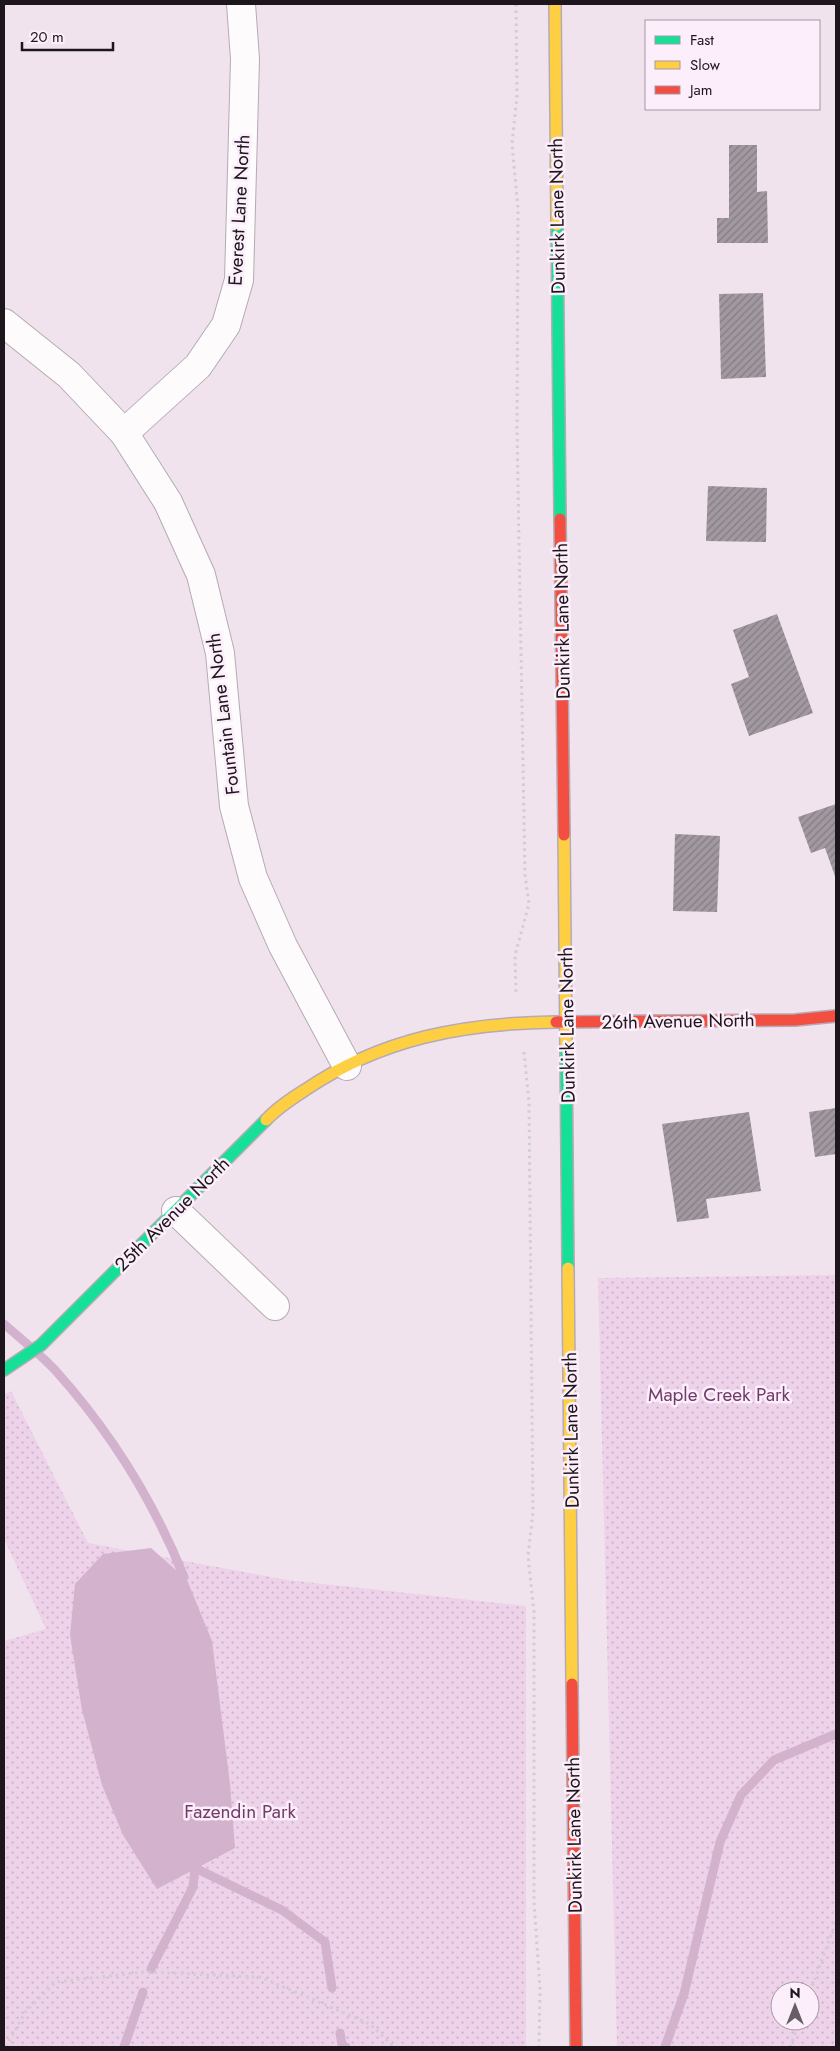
<svg xmlns="http://www.w3.org/2000/svg" width="840" height="2051" font-family="Jost,sans-serif">
<defs>
<pattern id="park-dots" width="8" height="8" patternUnits="userSpaceOnUse" patternTransform="scale(1.25)"><rect width="8" height="8" fill="#edd2e9"/><path d="M2 2h.1M6 6h.1" fill="none" stroke="#cbb4c7" stroke-width="1.8" stroke-linecap="round"/></pattern>
<pattern id="building-hatch" width="6" height="6" patternUnits="userSpaceOnUse" patternTransform="scale(1.25)"><rect width="6" height="6" fill="#a299a0"/><path d="M-1 1l2-2M0 6l6-6M5 7l2-2" fill="none" stroke="#837c82"/></pattern>
</defs>
<rect width="100%" height="100%" fill="#f0e3ee"/>
<g fill="url(#park-dots)" fill-rule="evenodd">
<path d="M836,1275V2047H617L598,1278ZM780,1991H810V2021H780Z"/>
<polygon points="11,1391 88,1543 287,1580 526,1606 526,2047 4,2047 4,1641 46,1629 4,1539 4,1394"/>
</g>
<polygon fill="#d3b2ce" points="151,1548 187,1580 212,1641 230,1784 235,1848 157,1889 123,1835 102,1785 82,1710 70,1635 75,1584 103,1554"/>
<g fill="none" stroke-linecap="round" stroke-linejoin="round">
<g stroke="#d3b2ce" stroke-width="9">
<path d="M4,1324C21,1339 40,1354 55,1370C109,1430 154,1502 184,1577"/>
<polyline points="151,1969 193,1887 195,1868 282,1910 325,1942 332,1988"/>
<polyline points="340,2033 342,2045 346,2047"/>
<polyline points="124,2047 143,1992"/>
<polyline points="665,2047 684,1994 720,1842 741,1795 774,1760 836,1734"/>
</g>
</g>
<g fill="url(#building-hatch)">
<polygon points="729,145 757,145 757,192 767,191 768,243 717,243 717,218 729,218"/>
<polygon points="763,293 766,377 721,379 719,294"/>
<polygon points="708,486 767,488 766,542 706,541"/>
<polygon points="777,614 813,713 749,736 731,684 749,677 733,630"/>
<polygon points="836,804 836,879 825,848 811,853 798,817"/>
<polygon points="675,834 720,836 717,912 673,911"/>
<polygon points="836,1108 836,1154 815,1157 809,1112"/>
<polygon points="749,1112 761,1191 706,1199 709,1218 677,1222 662,1124"/>
</g>
<g fill="none" stroke-linecap="round" stroke-linejoin="round">
<defs>
<g id="street">
<polyline points="4,323 69,375 124,433 168,502 201,575 220,653 234,806 253,878 283,946 347,1066"/>
<polyline points="124,433 198,366 226,325 239,280 245,59 241,4"/>
<polyline points="176,1211 275,1306"/>
</g>
<g id="fast">
<polyline points="557,225 560,519"/>
<polyline points="566,1048 568,1268"/>
<polyline points="4,1370 41,1345 266,1120"/>
</g>
<g id="slow">
<polyline points="555,4 557,225"/>
<polyline points="564,835 566,1048"/>
<path d="M266,1120C277,1108 291,1099 305,1090C382,1038 465,1023 556,1022"/>
<polyline points="568,1268 572,1684"/>
</g>
<g id="jam">
<polyline points="560,519 564,835"/>
<polyline points="556,1022 795,1020 836,1016"/>
<polyline points="572,1684 576,2047"/>
</g>
</defs>
<use href="#street" stroke="#b5abb3" stroke-width="30"/>
<use href="#fast" stroke="#b5abb3" stroke-width="14"/>
<use href="#slow" stroke="#b5abb3" stroke-width="14"/>
<use href="#jam" stroke="#b5abb3" stroke-width="14"/>
<g stroke="#d1cdd0" stroke-width="3" stroke-dasharray="2.5 4" stroke-linecap="butt">
<polyline points="516,4 517,96 512,144 518,209 517,429 525,875 529,904 515,955 516,993"/>
<polyline points="524,1052 529,1102 533,1512 528,1556 534,1612 534,1902 540,1989 539,2047"/>
<polyline points="810,1992 836,1922"/>
<polyline points="6,2047 26,2011 56,1982 144,1972 260,1977 370,2024 394,2047"/>
<polyline points="790,2047 800,2021"/>
</g>
<use href="#street" stroke="#fdfbfc" stroke-width="28"/>
<use href="#fast" stroke="#16e098" stroke-width="11"/>
<use href="#slow" stroke="#ffcf43" stroke-width="11"/>
<use href="#jam" stroke="#f24e42" stroke-width="11"/>
</g>
<g text-anchor="middle" dominant-baseline="central" stroke-width="5" stroke-linejoin="round" paint-order="stroke">
<g font-size="19" fill="#1e161d" stroke="#fceefa">
<text transform="translate(239 210) rotate(-87)">Everest Lane North</text>
<text transform="translate(557 216) rotate(-91)">Dunkirk Lane North</text>
<text transform="translate(562 621) rotate(-91)">Dunkirk Lane North</text>
<text transform="translate(223 714) rotate(-97)">Fountain Lane North</text>
<text transform="translate(678 1021) rotate(-1)">26th Avenue North</text>
<text transform="translate(567 1025) rotate(-91)">Dunkirk Lane North</text>
<text transform="translate(172 1214) rotate(-45)">25th Avenue North</text>
<text transform="translate(571 1430) rotate(-91)">Dunkirk Lane North</text>
<text transform="translate(574 1835) rotate(-91)">Dunkirk Lane North</text>
</g>
<g font-size="19" fill="#713b6a" stroke="#fceefa">
<text x="719" y="1394">Maple Creek Park</text>
<text x="240" y="1811">Fazendin Park</text>
</g>
</g>
<rect width="840" height="2051" fill="none" stroke="#1e161d" stroke-width="10"/>
<rect x="645" y="20" width="175" height="90" fill="#fceefa" stroke="#a398a2"/>
<rect x="655" y="36" width="25" height="8" fill="#16e098" stroke="#a398a2"/>
<text x="690" y="45" font-size="15" fill="#1e161d">Fast</text>
<rect x="655" y="61" width="25" height="8" fill="#ffcf43" stroke="#a398a2"/>
<text x="690" y="70" font-size="15" fill="#1e161d">Slow</text>
<rect x="655" y="86" width="25" height="8" fill="#f24e42" stroke="#a398a2"/>
<text x="690" y="95" font-size="15" fill="#1e161d">Jam</text>
<g transform="translate(795 2006)"><circle r="24" fill="#fceefa" stroke="#a398a2"/>
<path d="M0-4L9 19L0 12L-9 19Z" fill="#685e66"/>
<text y="-8" font-size="14" font-weight="bold" text-anchor="middle" fill="#1e161d">N</text>
</g>
<path d="M22 42v8h91v-8" fill="none" stroke="#1e161d" stroke-width="2.5"/>
<text x="30" y="42" font-size="15" fill="#1e161d" stroke="#fceefa" stroke-width="4" paint-order="stroke">20 m</text>
</svg>
